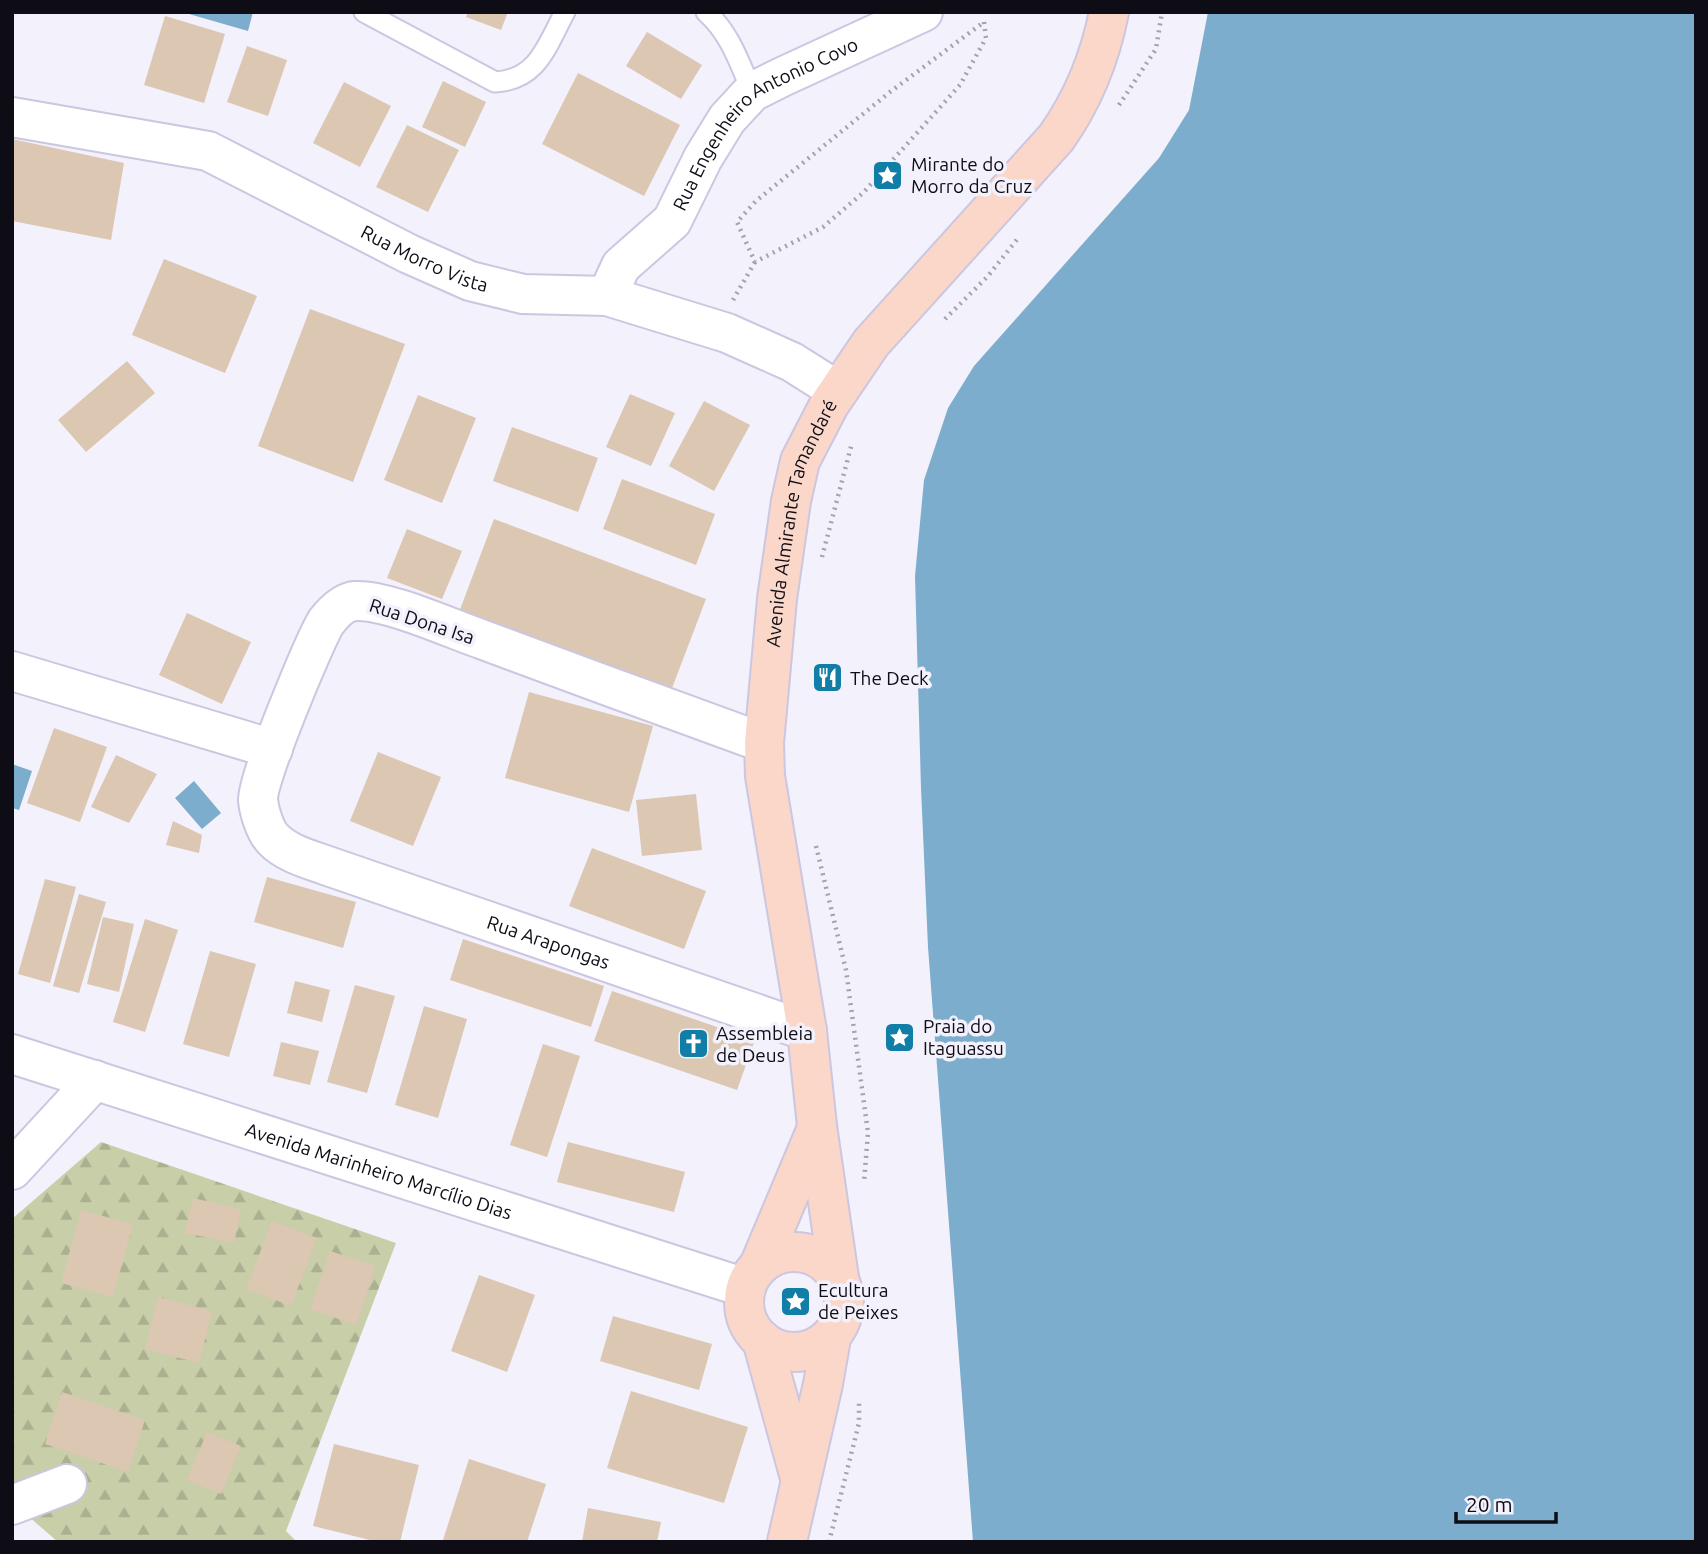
<svg xmlns="http://www.w3.org/2000/svg" width="1708" height="1554" font-family="Ubuntu,sans-serif">
<defs>
<pattern id="forest-firs" width="22" height="20" patternUnits="userSpaceOnUse" patternTransform="scale(1.75)"><rect width="22" height="20" fill="#c8cea8"/><path d="M5 1l3.5 6h-7zM16 11l3.5 6h-7z" fill="#abb090"/></pattern>
</defs>
<rect width="100%" height="100%" fill="#f3f1fc"/>
<polygon fill="url(#forest-firs)" points="101,1142 396,1243 286,1531 297,1542 58,1542 12,1502 12,1219"/>
<g fill="#7cadcd">
<polygon points="189,12 253,12 248,31 189,14"/>
<polygon points="1208,12 1696,12 1696,1542 973,1542 928,947 921,788 915,576 924,480 948,408 974,366 1159,158 1189,110"/>
<polygon points="12,764 32,771 19,810 12,808"/>
<polygon points="194,781 221,813 202,829 175,798"/>
</g>
<g fill="#dbc7b2">
<polygon points="468,12 508,12 501,30 466,17"/>
<polygon points="165,16 225,34 204,103 144,85"/>
<polygon points="647,32 702,65 681,99 626,66"/>
<polygon points="247,46 287,60 268,116 227,102"/>
<polygon points="578,73 680,125 644,196 542,144"/>
<polygon points="443,81 486,102 465,147 422,127"/>
<polygon points="344,82 391,106 360,167 313,143"/>
<polygon points="407,125 459,150 428,212 376,187"/>
<polygon points="12,139 124,163 111,240 12,221"/>
<polygon points="164,259 257,296 225,373 132,335"/>
<polygon points="310,309 405,344 353,482 258,446"/>
<polygon points="127,361 155,393 86,452 58,420"/>
<polygon points="630,394 675,413 651,466 606,447"/>
<polygon points="418,395 476,418 442,503 384,480"/>
<polygon points="704,401 750,425 714,491 669,466"/>
<polygon points="512,427 598,458 578,512 493,481"/>
<polygon points="622,479 715,514 696,565 603,529"/>
<polygon points="494,519 706,599 669,696 458,615"/>
<polygon points="407,529 462,551 442,599 387,578"/>
<polygon points="187,613 251,642 222,704 159,675"/>
<polygon points="529,692 653,726 629,812 505,778"/>
<polygon points="54,728 107,747 80,822 27,803"/>
<polygon points="378,752 441,777 413,846 350,821"/>
<polygon points="116,755 157,774 129,823 91,807"/>
<polygon points="696,794 702,850 642,856 636,800"/>
<polygon points="173,821 202,835 199,853 166,845"/>
<polygon points="592,848 706,891 684,949 569,906"/>
<polygon points="267,877 356,902 343,948 254,922"/>
<polygon points="45,879 76,887 50,983 18,974"/>
<polygon points="79,894 106,902 79,993 53,986"/>
<polygon points="103,917 134,924 119,992 87,984"/>
<polygon points="145,919 178,930 145,1032 113,1022"/>
<polygon points="463,939 604,986 591,1027 450,980"/>
<polygon points="210,951 256,964 229,1057 183,1044"/>
<polygon points="295,981 330,990 322,1022 287,1013"/>
<polygon points="355,985 395,996 367,1093 327,1082"/>
<polygon points="612,991 755,1040 737,1090 594,1041"/>
<polygon points="424,1006 467,1019 438,1118 395,1105"/>
<polygon points="281,1042 319,1051 310,1085 273,1076"/>
<polygon points="543,1044 580,1056 547,1157 510,1145"/>
<polygon points="568,1142 685,1172 674,1212 557,1182"/>
<polygon points="193,1198 241,1209 234,1243 185,1233"/>
<polygon points="81,1210 133,1224 113,1297 61,1283"/>
<polygon points="272,1221 317,1238 291,1306 246,1289"/>
<polygon points="330,1251 376,1266 356,1325 310,1309"/>
<polygon points="479,1275 535,1295 507,1372 451,1351"/>
<polygon points="158,1297 212,1311 199,1363 145,1349"/>
<polygon points="613,1316 712,1344 699,1390 600,1361"/>
<polygon points="631,1391 748,1427 724,1503 607,1468"/>
<polygon points="62,1392 145,1420 128,1472 45,1444"/>
<polygon points="207,1432 241,1446 221,1494 187,1480"/>
<polygon points="334,1444 419,1465 400,1542 378,1542 313,1526"/>
<polygon points="469,1459 546,1484 527,1542 443,1540"/>
<polygon points="588,1508 661,1522 657,1542 582,1542"/>
</g>
<g fill="none" stroke-linecap="round" stroke-linejoin="round">
<defs>
<g id="service">
<path d="M364,12L495,82C538,80 547,45 565,12"/>
<path d="M706,12C730,33 740,64 752,92"/>
</g>
<g id="minor">
<path id="s1" d="M12,117L208,151L409,254L470,281L523,294L607,296L727,333L792,362L838,391"/>
<path id="s2" d="M607,296L621,266L672,221L703,158L727,119L752,92L782,77L923,12"/>
<polyline points="12,671 273,749"/>
<path id="s3" d="M764,743C670,709 575,674 481,639C449,628 386,599 355,601C343,602 333,613 326,622C314,642 256,781 258,800C259,811 265,831 273,839C286,853 308,859 325,865L807,1031"/>
<path id="s4" d="M12,1054L746,1288"/>
<polyline points="12,1170 95,1080"/>
<polyline points="12,1505 67,1484"/>
</g>
<g id="secondary">
<circle cx="794" cy="1302" r="50"/>
<polyline points="759,1266 817,1128"/>
<path id="s5" d="M839,1278L817,1126L807,1031L765,776L764,743L777,599L791,501L800,461L829,405L871,343L1056,138C1083,100 1100,58 1109,12"/>
<polyline points="762,1340 800,1478"/>
<polyline points="787,1542 823,1384 831,1338"/>
</g>
</defs>
<use href="#service" stroke="#ccc6e0" stroke-width="23"/>
<use href="#minor" stroke="#ccc6e0" stroke-width="42"/>
<use href="#secondary" stroke="#ccc6e0" stroke-width="42"/>
<g stroke="#a4a2ac" stroke-width="4.5" stroke-dasharray="2 5" stroke-linecap="butt">
<polygon points="984,22 986,38 960,85 864,192 823,227 755,262 737,222 756,201 890,92"/>
<polyline points="1119,105 1156,49 1162,12"/>
<polyline points="733,300 755,262"/>
<polyline points="945,319 988,276 1019,237"/>
<polyline points="822,557 852,443"/>
<polyline points="816,846 846,970 868,1133 864,1182"/>
<polyline points="829,1542 859,1423 859,1399"/>
</g>
<use href="#service" stroke="#fff" stroke-width="19"/>
<use href="#minor" stroke="#fff" stroke-width="38"/>
<use href="#secondary" stroke="#fad7c9" stroke-width="38"/>
</g>
<defs>
<symbol id="sight-square" viewBox="-11 -11 22 22"><rect x="-9" y="-9" width="18" height="18" rx="4" fill="#117ea7" stroke="#f3f1fc"/><path d="M0-6L1.8-2.2L6-1.7L2.9 1.2L3.7 5.4L0 3.3L-3.7 5.4L-2.9 1.2L-6-1.7L-1.8-2.2Z" fill="#fff"/></symbol>
<symbol id="restaurant-square" viewBox="-11 -11 22 22"><rect x="-9" y="-9" width="18" height="18" rx="4" fill="#117ea7" stroke="#f3f1fc"/><path d="M-5-6h1v4h1v-4h1v4h1v-4h1v5L-1.5 .5V6h-2V.5L-5-1ZM5-6V6H3V1.5H1.5Q1.5-4 5-6Z" fill="#fff"/></symbol>
<symbol id="church-square" viewBox="-11 -11 22 22"><rect x="-9" y="-9" width="18" height="18" rx="4" fill="#117ea7" stroke="#f3f1fc"/><path d="M-1.2-6h2.4v3.5h3.3v2.4h-3.3V6h-2.4V-.1h-3.3v-2.4h3.3Z" fill="#fff"/></symbol>
</defs>
<g fill-rule="evenodd">
<use href="#sight-square" x="870" y="158" width="35" height="35"/>
<use href="#restaurant-square" x="810" y="660" width="35" height="35"/>
<use href="#sight-square" x="882" y="1020" width="35" height="35"/>
<use href="#church-square" x="676" y="1026" width="35" height="35"/>
<use href="#sight-square" x="778" y="1284" width="35" height="35"/>
</g>
<g text-anchor="middle" dominant-baseline="central" stroke-width="7" stroke-linejoin="round" paint-order="stroke">
<g font-size="19" fill="#0e0c14" stroke="#f3f1fc">
<text stroke="none"><textPath href="#s2" startOffset="242">Rua Engenheiro Antonio Covo</textPath></text>
<text stroke="none"><textPath href="#s1" startOffset="441">Rua Morro Vista</textPath></text>
<text stroke="none"><textPath href="#s5" startOffset="765">Avenida Almirante Tamandaré</textPath></text>
<text transform="translate(422 621) rotate(18)">Rua Dona Isa</text>
<text stroke="none"><textPath href="#s3" startOffset="999">Rua Arapongas</textPath></text>
<text stroke="none"><textPath href="#s4" startOffset="385">Avenida Marinheiro Marcílio Dias</textPath></text>
</g>
<g font-size="19" fill="#0e0c14" stroke="#f3f1fc" text-anchor="start">
<text x="911" y="164">Mirante do<tspan x="911" dy="22">Morro da Cruz</tspan></text>
<text x="850" y="678">The Deck</text>
<text x="923" y="1026">Praia do<tspan x="923" dy="22">Itaguassu</tspan></text>
<text x="716" y="1033">Assembleia<tspan x="716" dy="22">de Deus</tspan></text>
<text x="818" y="1290">Ecultura<tspan x="818" dy="22">de Peixes</tspan></text>
</g>
</g>
<rect width="1708" height="1554" fill="none" stroke="#0e0c14" stroke-width="28"/>
<path d="M1456 1512v10h100v-10" fill="none" stroke="#0e0c14" stroke-width="3.5"/>
<text x="1466" y="1512" font-size="21" fill="#0e0c14" stroke="#f3f1fc" stroke-width="5" paint-order="stroke">20 m</text>
</svg>
